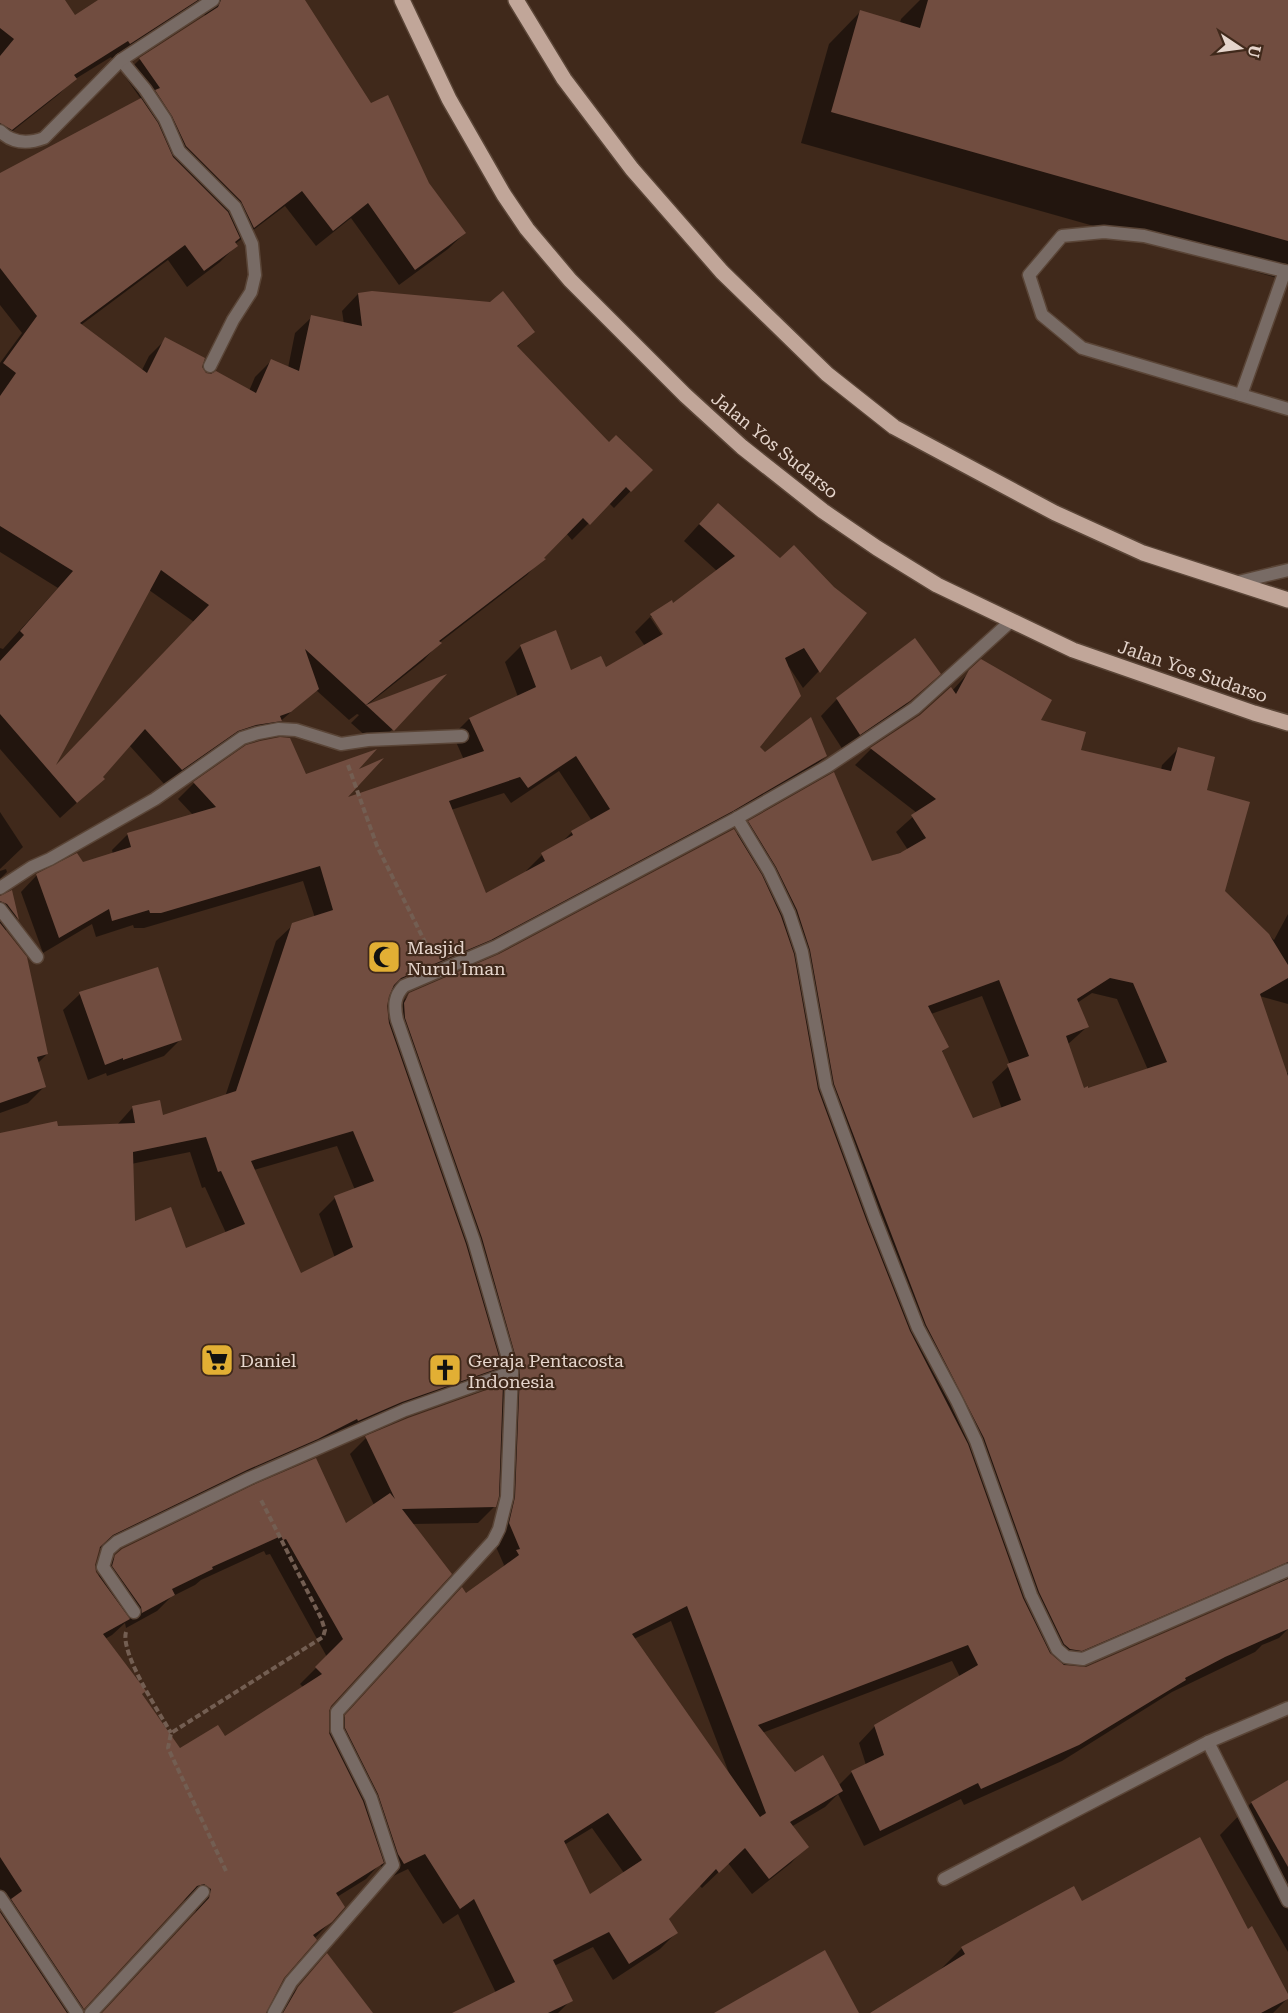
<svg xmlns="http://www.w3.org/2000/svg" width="1288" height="2013" font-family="'Roboto Serif',serif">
<rect width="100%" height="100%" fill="#40291b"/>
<g fill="#0007" fill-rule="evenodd">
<path d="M0,0H64L74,17L101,0H303L371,105L465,233L448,249L399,285L351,218L316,246L285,206L235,244L236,246L220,262L187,287L168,260L81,325L142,370L149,356L166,339L200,367L205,374L249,391L255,377L271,361L288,368L295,333L312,317L344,324L342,311L358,294L533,332L517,347L609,444L651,470L614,508L609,503L572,540L566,533L527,575L439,643L424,660L366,706L441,677L377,746L351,723L359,715L357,714L349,720L316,690L275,726L239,741L165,785L129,745L101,777L103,779L60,818L0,749V648L3,649L58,588L0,552V363L22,333L0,305V175L141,99L124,75L140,59L205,17L204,12L113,60L111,57L72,81L58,95L0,141ZM149,590L194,622L53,769Z"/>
<polygon points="920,0 1288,0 1288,281 801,143 829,44 860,12 900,23 901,19"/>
<path d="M702,521L833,588L865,614L818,672L803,688L789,667L788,668L758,747L765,754L826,756L809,772L474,955L389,992L386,1005L387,1020L393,1011L410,994L500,956L736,835L749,822L871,863L908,850L896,832L917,813L855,765L871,749L921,716L952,691L970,671L1079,751L1161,770L1162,765L1179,748L1205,791L1224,892L1274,940L1288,914V1004L1259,996L1285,1074L1288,1073V1629L1279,1638L1262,1645L1255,1652L1172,1692L1062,1761L964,1805L961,1799L864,1846L838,1794L825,1807L791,1827L807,1846L791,1863L752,1894L728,1863L702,1888L699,1885L667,1919L676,1933L660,1949L613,1980L593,1947L554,1966L571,2000L558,2013H456L496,1993L458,1914L443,1924L408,1869L387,1879L380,1864L366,1879L337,1897L331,1921L314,1939L283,1977L265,2013H103L193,1916L196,1911L193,1903L187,1899L181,1902L78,2013H60L0,1922V1912L5,1906L0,1898V1134L57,1128L117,1125L133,1107L162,1117L225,1097L276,941L293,925L315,918L303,881L144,928H134L133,925L96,937L92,924L43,953L21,892L37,875L113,854L112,850L128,834L193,815L178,799L194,783L353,773L343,800L464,760L453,735L469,719L518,697L505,662L521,646L570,673L605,669L645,646L635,632L651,616L673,605L717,571L684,541ZM650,617H654L668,639L666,641ZM559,771L592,821L572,832L559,845L542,855L526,871V873L486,895L451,810L504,793L511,803ZM1092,993L1117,999L1148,1070L1087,1090L1083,1089L1067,1045L1087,1027L1077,1003ZM982,996L1010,1065L992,1082L1002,1109L972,1120L941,1053L947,1047L931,1014ZM337,1146L355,1190L335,1198L319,1214L335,1258L300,1275L254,1170ZM190,1152L202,1188L205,1187L226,1233L185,1250L134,1223L131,1164ZM499,1368L504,1385L409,1419L366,1438L350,1454L374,1505L345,1525L116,1556L99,1573L98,1577L95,1572L93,1565L98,1549L229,1486L484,1383ZM499,1488L500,1515L493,1540L504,1565L502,1569L466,1595L446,1606L328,1735L327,1711L412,1524L478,1523L495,1506ZM264,1551L266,1555L270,1554L327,1657L300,1684L303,1687L224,1738L179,1750L105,1639L112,1635L125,1623L126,1628L157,1611L171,1597L195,1585L201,1580ZM1267,1578L1277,1580L1279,1583L1087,1668L1064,1666ZM671,1621L729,1773L634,1639ZM952,1661L960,1677L875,1726L859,1743L866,1765L852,1772L838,1786L794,1774L762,1733ZM592,1828L624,1873L589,1896L564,1845Z"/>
<polygon points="922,690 892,718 843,750 821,716 837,699"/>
<polygon points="0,812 23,847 0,869"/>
<polygon points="6,869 7,872 0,879 0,871"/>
<polygon points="11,892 17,919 5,931 47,1054 37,1064 44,1087 28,1103 0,1113 0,898"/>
<polygon points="157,969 180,1040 164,1056 107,1076 106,1073 88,1080 63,1010 80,994"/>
<polygon points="1288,1782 1288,1952 1220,1835 1251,1803"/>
<polygon points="1081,1903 1247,1931 1288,1998 1273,2013 873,2013 939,1971 962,1948"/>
<polygon points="327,1956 369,2013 277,2013 282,2005"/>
</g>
<g fill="#714d40" fill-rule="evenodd">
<polygon points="0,0 65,0 75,15 98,0 198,0 130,44 128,41 74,75 77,79 12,130 0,123 0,56 14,39 0,28"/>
<polygon points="221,0 305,0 371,103 388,95 429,183 466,233 415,270 368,203 333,231 302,191 254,228 241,201 186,146 172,116 155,90 160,88 139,58 218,7"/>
<polygon points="928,0 1288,0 1288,241 831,112 860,10 920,28"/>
<path d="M141,98L158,123L173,157L228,212L240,238L235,242L238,246L204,271L185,245L80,323L147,373L165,337L205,358L202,367L206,373L211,374L216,371L256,393L271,359L299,371L311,315L362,326L358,293L372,291L490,302L503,291L535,332L517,346L609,442L616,435L653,470L631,492L626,487L590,525L583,518L544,558L546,559L439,641L442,643L366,705L305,649L319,689L291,712L280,716L282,721L256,725L238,731L182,770L145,729L103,777L105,779L77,803L0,714V661L24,635L20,631L73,571L0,526V396L16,373L3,363L37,316L0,268V173ZM161,570L209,605L56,765Z"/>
<path d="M718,503L780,558L794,545L834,587L867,613L820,673L804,648L785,658L801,696L760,747L765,752L811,717L827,756L733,811L491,940L401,978L394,985L389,996L387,1006L389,1023L466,1244L502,1367L402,1402L358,1421L357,1419L318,1439L247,1470L113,1535L100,1547L95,1565L96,1572L130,1619L103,1634L146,1691L142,1694L180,1748L218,1725L225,1736L322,1674L315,1667L343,1639L286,1539L283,1540L281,1536L212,1567L213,1569L172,1589L175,1595L142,1613L141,1607L112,1566L115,1555L122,1549L253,1485L316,1458L346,1523L390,1493L395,1499L365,1436L408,1418L503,1384L499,1496L496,1507L402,1509L452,1574L331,1706L329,1711V1733L363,1801L384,1863L336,1893L345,1907L332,1922L313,1935L317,1940L284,1978L266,2013H102L209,1898L211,1889L204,1884L197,1886L84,2009L11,1899L22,1891L0,1857V1133L57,1121L58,1126L135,1123L132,1106L160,1100L163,1115L236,1091L292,923L333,910L320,866L161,913H150L149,910L112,921L109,909L59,938L36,874L77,853L83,862L131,847L127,833L216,807L193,782L246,745L260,741L280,737L290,738L306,774L377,749L359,769L384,758L348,797L484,751L469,718L536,687L520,645L556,630L571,670L601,656L606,667L663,634L650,614L672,600L673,603L735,556L699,524ZM576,756L610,809L571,831L573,835L541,853L545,861L486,893L449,801L520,777L528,788ZM353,1131L374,1181L334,1196L353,1247L301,1273L251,1161ZM206,1137L218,1172L221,1171L245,1224L186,1248L171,1207L135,1221L133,1152Z"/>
<polygon points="915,638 941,674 910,701 860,735 836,698"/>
<path d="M981,659L1052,700L1041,720L1086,732L1081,750L1171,771L1178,747L1215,757L1207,790L1250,802L1225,891L1269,934L1288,965V978L1260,994L1288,1076V1562L1082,1651L1070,1649L1064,1644L1039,1592L984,1438L926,1325L834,1084L810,950L797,910L776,867L748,821L834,772L872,861L900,853L926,838L911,815L936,799L870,748L920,715L951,687L956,694L969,670ZM1110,978L1133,983L1167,1062L1088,1088V1086L1084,1088L1066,1036L1089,1027L1077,999ZM999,980L1029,1056L1007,1064L1021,1100L973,1118L942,1051L949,1047L928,1006Z"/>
<polygon points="447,674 394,731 366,705"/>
<path d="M734,829L762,875L781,916L794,954L818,1089L867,1222L910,1331L968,1444L1023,1598L1050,1653L1064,1665L1086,1667L1288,1579V1629L1225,1657L1185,1678L1186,1680L1079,1745L981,1789L978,1783L880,1831L851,1771L884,1755L874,1725L978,1665L968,1645L758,1725L795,1772L823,1755L843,1791L790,1822L809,1847L769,1879L745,1848L719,1873L716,1869L669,1919L678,1933L629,1964L609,1932L553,1960L573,2001L548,2013H452L515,1982L474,1899L460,1909L425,1854L404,1864L398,1854L378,1794L345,1728V1715L462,1587L466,1593L519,1555L516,1550L520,1549L509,1523L515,1497L520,1372L482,1238L405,1018L404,1003L409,993L499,954ZM687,1606L766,1813L760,1817L632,1634ZM608,1813L642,1860L590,1894L564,1841Z"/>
<polygon points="12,890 19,920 7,904 0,901 0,896"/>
<polygon points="0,923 27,957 48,1054 37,1057 46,1087 0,1103"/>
<polygon points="158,967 182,1040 123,1060 123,1058 105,1065 79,992"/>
<polygon points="1288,1780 1288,1867 1251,1802"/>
<polygon points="1200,1837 1248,1929 1252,1926 1288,1994 1288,1999 1261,2013 870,2013 965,1954 961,1947 1074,1886 1082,1901"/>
<polygon points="0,1912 67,2013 0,2013"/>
<polygon points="825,1950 859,2013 714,2013"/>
<polygon points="327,1953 373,2013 283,2013 298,1987"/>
</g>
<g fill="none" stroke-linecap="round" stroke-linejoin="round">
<defs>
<g id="lane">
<polyline points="1288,272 1144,236 1104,232 1062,236 1029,275 1042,315 1082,348 1288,409"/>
<polyline points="1241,395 1285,271"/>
<polyline points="1234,583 1288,570"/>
<polyline points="1208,1742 1288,1901"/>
<polyline points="944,1879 1208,1742 1288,1708"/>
</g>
<g id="street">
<polyline points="121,60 145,89 165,119 179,151 235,207 252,244 255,275 251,292 233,320 210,366"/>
<path d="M0,131C13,144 28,144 44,138L121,60L213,0"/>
<polyline points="737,818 769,871 789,913 802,952 826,1086 875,1219 918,1328 957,1401 976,1441 1031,1595 1057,1649 1066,1657 1083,1659 1288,1570"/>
<polyline points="0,888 32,867 50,859 155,799 242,738 258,733 279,729 296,730 341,744 368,740 462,736"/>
<polyline points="0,909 37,957"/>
<polyline points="134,1612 103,1567 108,1550 117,1542 250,1478 405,1410 512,1372"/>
<polyline points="0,1897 77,2013"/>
<polyline points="91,2013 203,1892"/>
<path d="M274,2013L291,1982L393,1865L371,1798L337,1730V1712L493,1541L499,1529L507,1497L512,1372L474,1241L397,1020C394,1006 394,996 404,986L495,947L737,818L828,766L915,708L1011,621"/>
</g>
<g id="primary">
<polyline points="402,0 449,99 504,195 527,229 570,280 685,395 742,447 823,511 877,548 937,585 1073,650 1254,713 1288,723"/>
<polyline points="516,0 564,79 632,169 722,272 827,374 894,427 1055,513 1143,553 1288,600"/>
</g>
</defs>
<use href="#lane" stroke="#5a4537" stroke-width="15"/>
<use href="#street" stroke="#5a4537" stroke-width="15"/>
<use href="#primary" stroke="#5a4537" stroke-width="18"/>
<g stroke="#735e52" stroke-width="4" stroke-dasharray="6 3" stroke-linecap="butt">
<polyline points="348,765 377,846 429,950"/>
<path d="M126,1632C120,1653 159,1712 171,1733"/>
<polyline points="226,1871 168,1748 171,1733 323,1637 325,1630 321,1618 260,1498"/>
</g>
<use href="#lane" stroke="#786b65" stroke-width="12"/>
<use href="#street" stroke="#786b65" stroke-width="12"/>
<use href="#primary" stroke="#c1a699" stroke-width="15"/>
</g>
<defs>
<symbol id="mosque-square" viewBox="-11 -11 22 22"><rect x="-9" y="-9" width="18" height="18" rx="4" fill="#e2af34" stroke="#40291b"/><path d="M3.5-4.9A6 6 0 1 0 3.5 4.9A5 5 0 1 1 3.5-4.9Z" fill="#111"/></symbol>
<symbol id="supermarket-square" viewBox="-11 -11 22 22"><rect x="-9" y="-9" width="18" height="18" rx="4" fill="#e2af34" stroke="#40291b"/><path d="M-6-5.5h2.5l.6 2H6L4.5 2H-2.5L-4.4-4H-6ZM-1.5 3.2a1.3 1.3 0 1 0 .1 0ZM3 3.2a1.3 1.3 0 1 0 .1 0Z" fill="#111"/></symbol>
<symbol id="church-square" viewBox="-11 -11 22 22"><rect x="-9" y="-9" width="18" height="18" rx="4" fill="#e2af34" stroke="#40291b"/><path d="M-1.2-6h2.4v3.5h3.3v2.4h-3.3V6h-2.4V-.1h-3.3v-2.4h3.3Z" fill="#111"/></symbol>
</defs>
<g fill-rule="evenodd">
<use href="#mosque-square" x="365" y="938" width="38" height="38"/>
<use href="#supermarket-square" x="198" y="1341" width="38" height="38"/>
<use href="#church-square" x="426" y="1351" width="38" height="38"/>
</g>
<g text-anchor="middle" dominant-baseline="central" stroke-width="4.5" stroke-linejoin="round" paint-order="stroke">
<g font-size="18" fill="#e5d5cc" stroke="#40291b">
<text transform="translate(775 445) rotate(39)">Jalan Yos Sudarso</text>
<text transform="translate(1193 671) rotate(19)">Jalan Yos Sudarso</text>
</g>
<g font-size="18" fill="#e5d5cc" stroke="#40291b" text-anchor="start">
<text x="407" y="947">Masjid<tspan x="407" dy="21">Nurul Iman</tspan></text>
<text x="240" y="1360">Daniel</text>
<text x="468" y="1360">Geraja Pentacosta<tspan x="468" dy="21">Indonesia</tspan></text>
</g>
</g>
<g transform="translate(1240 48) rotate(103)" stroke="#40291b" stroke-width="4.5" paint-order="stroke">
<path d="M0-4.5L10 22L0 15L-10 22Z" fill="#e5d5cc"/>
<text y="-9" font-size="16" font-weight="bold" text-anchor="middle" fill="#e5d5cc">U</text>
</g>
</svg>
